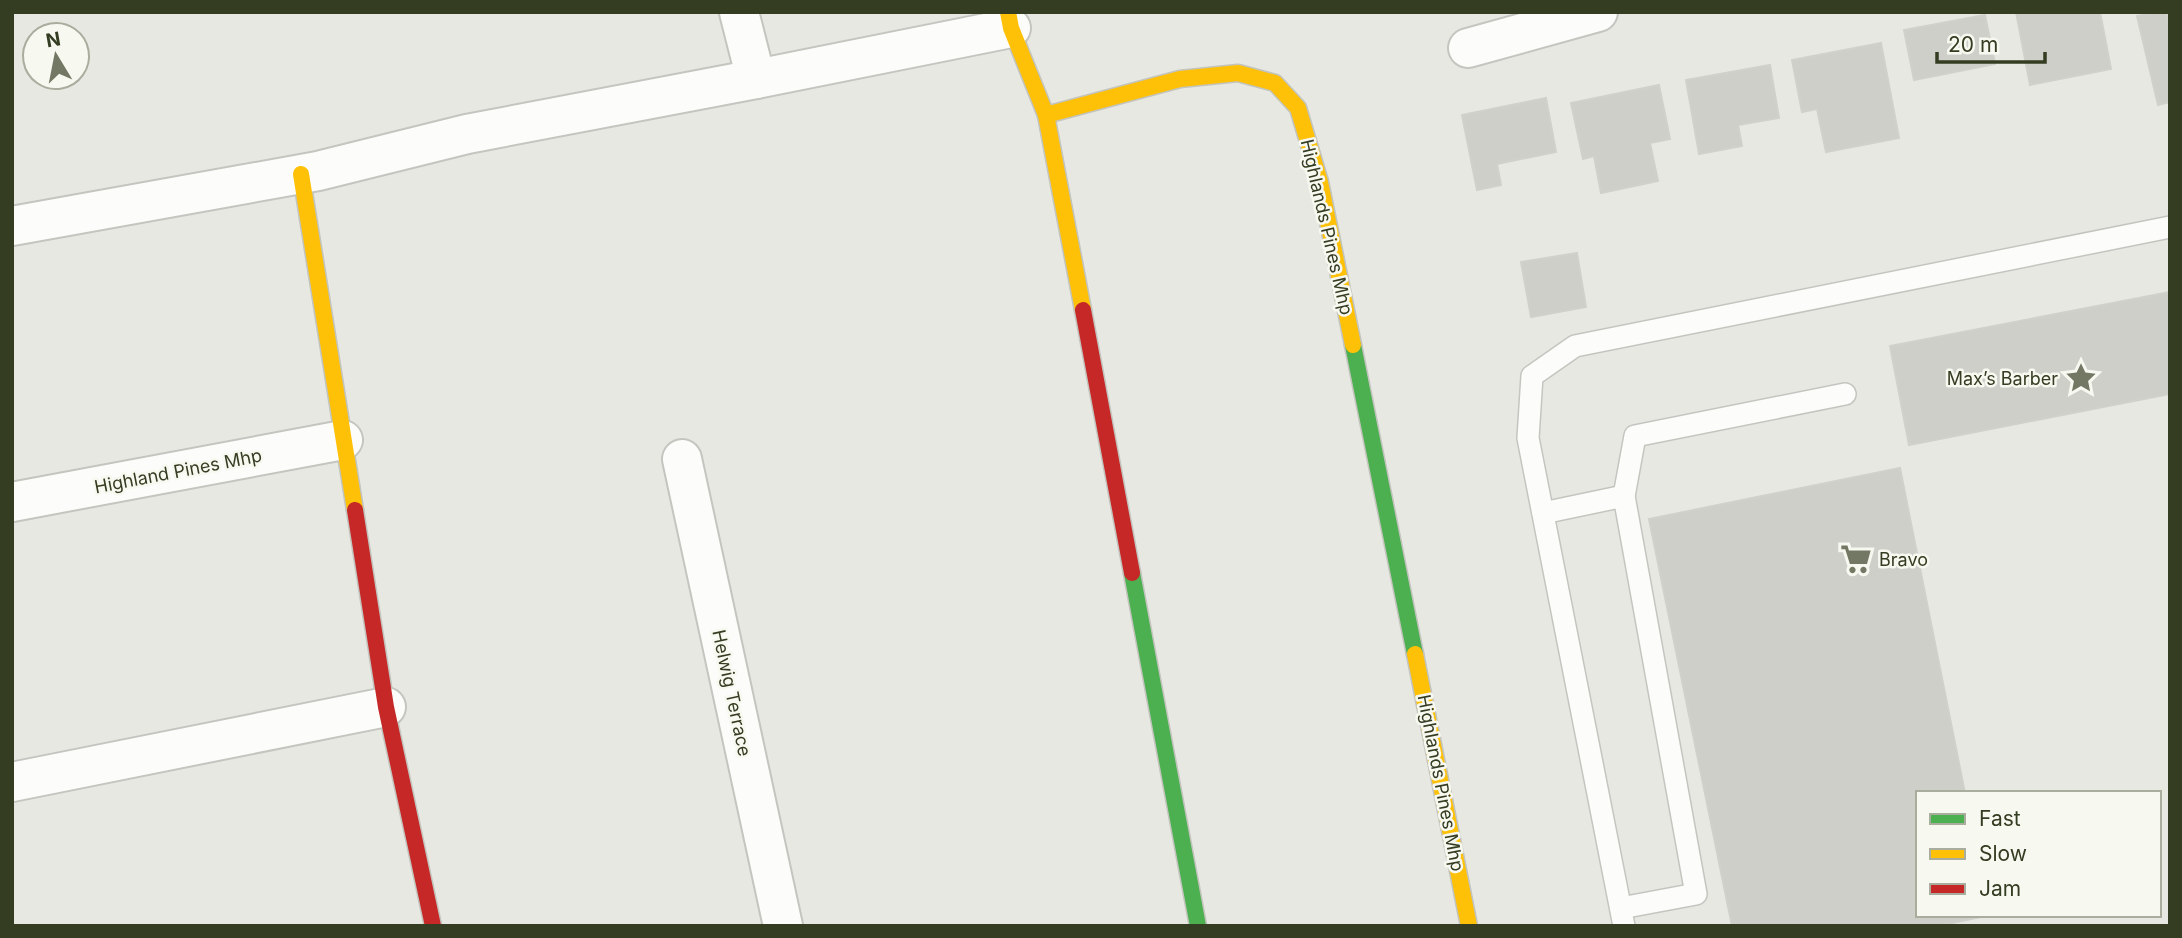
<svg xmlns="http://www.w3.org/2000/svg" width="2182" height="938" font-family="Inter,sans-serif">
<rect width="100%" height="100%" fill="#e8e8e3"/>
<g fill="#cfcfca" stroke="#d1d1cb" stroke-width="2">
<polygon points="2016,12 2100,12 2111,69 2030,85"/>
<polygon points="2158,12 2166,12 2170,27 2170,102 2158,105 2137,16"/>
<polygon points="1985,15 1995,64 1914,80 1904,30"/>
<polygon points="1881,43 1899,138 1826,152 1817,109 1802,112 1792,60"/>
<polygon points="1770,65 1779,118 1738,125 1742,146 1699,154 1686,80"/>
<polygon points="1659,85 1670,139 1650,143 1658,181 1601,193 1594,156 1583,159 1571,103"/>
<polygon points="1546,98 1556,152 1497,164 1501,185 1477,190 1462,115"/>
<polygon points="1577,253 1586,307 1531,317 1521,262"/>
<polygon points="2170,292 2170,394 1909,445 1890,346"/>
<polygon points="1900,468 1965,793 1918,793 1918,915 1990,915 1938,926 1732,926 1649,519"/>
</g>
<g fill="none" stroke-linecap="round" stroke-linejoin="round">
<defs>
<g id="lane">
<polyline points="1624,496 1635,436 1845,394"/>
<polyline points="1543,513 1624,496 1696,894 1621,908"/>
<polyline points="1624,926 1528,438 1532,376 1575,346 2170,227"/>
</g>
<g id="street">
<polyline points="739,12 756,79 1011,28"/>
<polyline points="1468,48 1598,12"/>
<polyline points="12,226 318,171 467,134 756,79"/>
<polyline points="682,459 783,926"/>
<polyline points="12,502 343,440"/>
<polyline points="12,782 386,707"/>
</g>
<g id="fast">
<polyline points="1353,345 1415,654"/>
<polyline points="1132,573 1198,926"/>
</g>
<g id="slow">
<polyline points="1008,12 1011,28 1046,115 1083,310"/>
<polyline points="1046,115 1180,79 1238,73 1275,83 1298,108 1320,182 1353,345"/>
<polyline points="301,174 355,510"/>
<polyline points="1415,654 1469,926"/>
</g>
<g id="jam">
<polyline points="1083,310 1132,573"/>
<polyline points="355,510 386,707 433,926"/>
</g>
</defs>
<use href="#lane" stroke="#c5c5c0" stroke-width="24"/>
<use href="#street" stroke="#c5c5c0" stroke-width="42"/>
<use href="#fast" stroke="#c3c4bd" stroke-width="19"/>
<use href="#slow" stroke="#c3c4bd" stroke-width="19"/>
<use href="#jam" stroke="#c3c4bd" stroke-width="19"/>
<use href="#lane" stroke="#fcfcfb" stroke-width="21"/>
<use href="#street" stroke="#fcfcfb" stroke-width="38"/>
<use href="#fast" stroke="#4caf50" stroke-width="16"/>
<use href="#slow" stroke="#ffc107" stroke-width="16"/>
<use href="#jam" stroke="#c62828" stroke-width="16"/>
</g>
<defs>
<symbol id="sight-bare" viewBox="-9 -9 18 18"><path d="M0-6L1.8-2.2L6-1.7L2.9 1.2L3.7 5.4L0 3.3L-3.7 5.4L-2.9 1.2L-6-1.7L-1.8-2.2Z" fill="#737865" stroke="#f7f8f0" stroke-width="2.5" paint-order="stroke"/></symbol>
<symbol id="supermarket-bare" viewBox="-9 -9 18 18"><path d="M-6-5.5h2.5l.6 2H6L4.5 2H-2.5L-4.4-4H-6ZM-1.5 3.2a1.3 1.3 0 1 0 .1 0ZM3 3.2a1.3 1.3 0 1 0 .1 0Z" fill="#737865" stroke="#f7f8f0" stroke-width="2.5" paint-order="stroke"/></symbol>
</defs>
<g fill-rule="evenodd">
<use href="#sight-bare" x="2059" y="356" width="44" height="44"/>
<use href="#supermarket-bare" x="1834" y="537" width="44" height="44"/>
</g>
<g text-anchor="middle" dominant-baseline="central" stroke-width="5" stroke-linejoin="round" paint-order="stroke">
<g font-size="18" fill="#343c21" stroke="#f7f8f0">
<text transform="translate(1327 227) rotate(77)">Highlands Pines Mhp</text>
<text transform="translate(178 471) rotate(-11)">Highland Pines Mhp</text>
<text transform="translate(732 693) rotate(78)">Helwig Terrace</text>
<text transform="translate(1441 783) rotate(79)">Highlands Pines Mhp</text>
</g>
<g font-size="18" fill="#343c21" stroke="#f7f8f0" text-anchor="end">
<text x="2058" y="378">Max’s Barber</text>
<text x="1879" y="559" text-anchor="start">Bravo</text>
</g>
</g>
<rect width="2182" height="938" fill="none" stroke="#343c21" stroke-width="28"/>
<rect x="1916" y="791" width="245" height="126" fill="#f7f8f0" stroke="#a9ad9d" stroke-width="2"/>
<rect x="1930" y="814" width="35" height="10" fill="#4caf50" stroke="#a9ad9d" stroke-width="2"/>
<text x="1979" y="826" font-size="21" fill="#343c21">Fast</text>
<rect x="1930" y="849" width="35" height="10" fill="#ffc107" stroke="#a9ad9d" stroke-width="2"/>
<text x="1979" y="861" font-size="21" fill="#343c21">Slow</text>
<rect x="1930" y="884" width="35" height="10" fill="#c62828" stroke="#a9ad9d" stroke-width="2"/>
<text x="1979" y="896" font-size="21" fill="#343c21">Jam</text>
<g transform="translate(56 56) rotate(350)"><circle r="33" fill="#f7f8f0" stroke="#a9ad9d" stroke-width="2"/>
<path d="M0-5L12 26L0 18L-12 26Z" fill="#737865"/>
<text y="-10" font-size="19" font-weight="bold" text-anchor="middle" fill="#343c21">N</text>
</g>
<path d="M1937 52v10h108v-10" fill="none" stroke="#343c21" stroke-width="3.5"/>
<text x="1948" y="52" font-size="21" fill="#343c21" stroke="#f7f8f0" stroke-width="5" paint-order="stroke">20 m</text>
</svg>
